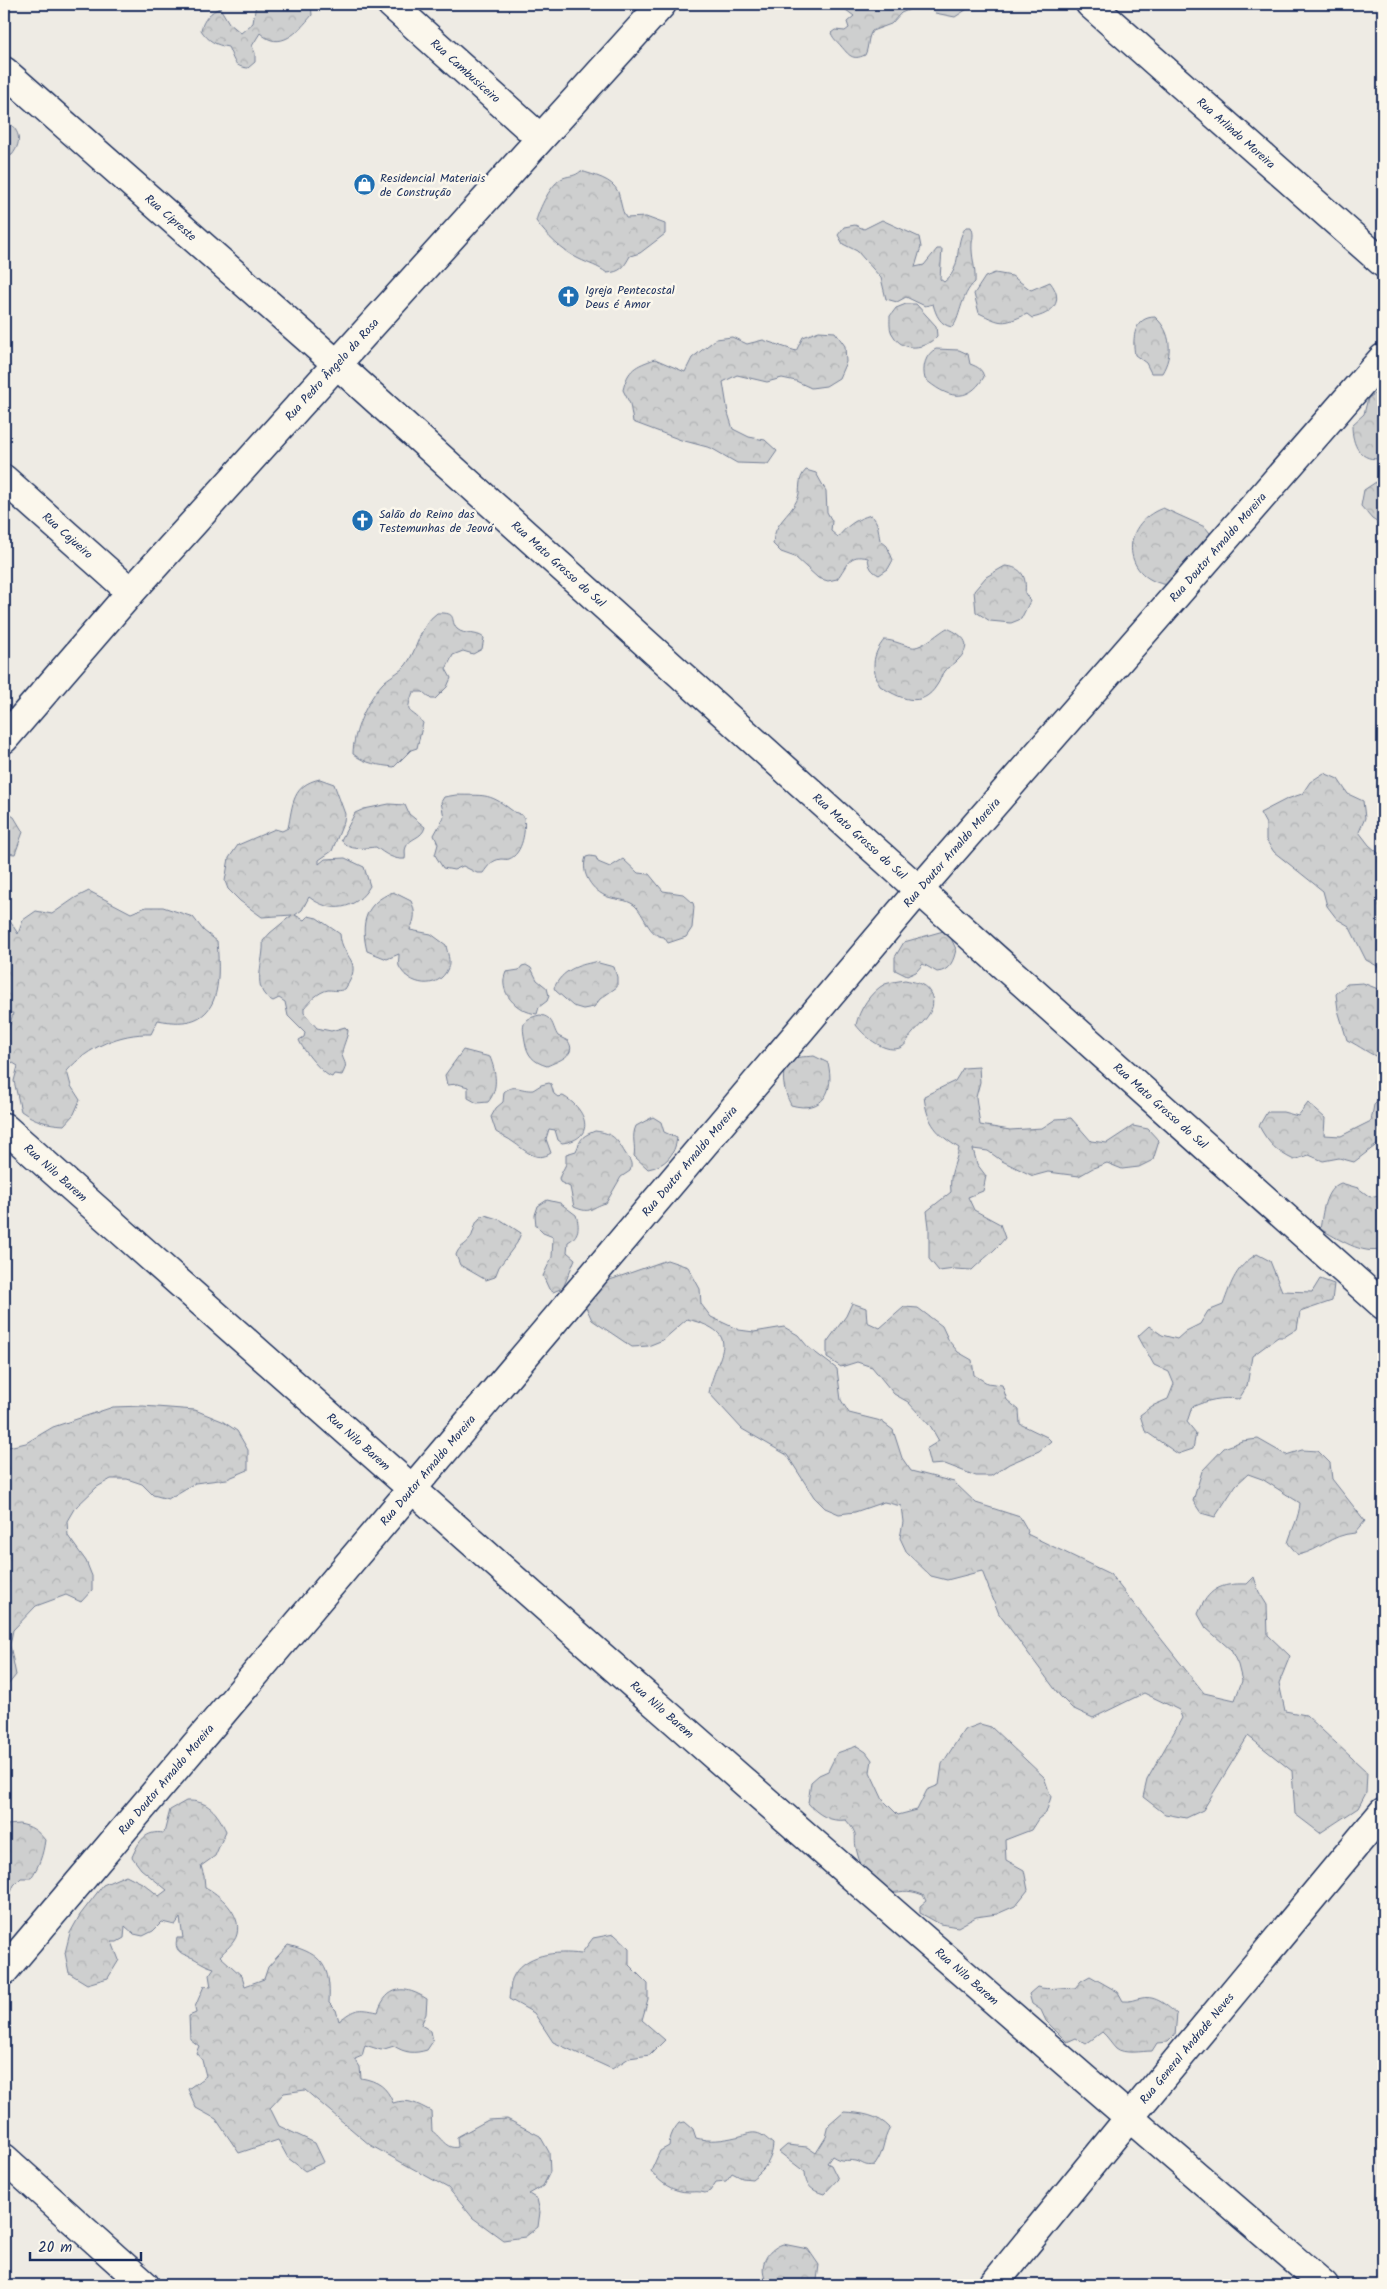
<svg xmlns="http://www.w3.org/2000/svg" width="1387" height="2289" font-family="Kalam,sans-serif">
<defs>
<pattern id="forest-crowns" width="20" height="18" patternUnits="userSpaceOnUse" patternTransform="scale(1.25)"><rect width="20" height="18" fill="#cecfcf"/><path d="M2 6a3 3 0 1 1 6 0M12 15a3 3 0 1 1 6 0" fill="none" stroke="#b0b2b4"/></pattern>
</defs>
<rect width="100%" height="100%" fill="#eeebe4"/>
<filter id="ink" filterUnits="userSpaceOnUse"><feTurbulence type="fractalNoise" baseFrequency=".02" numOctaves="2"/><feDisplacementMap in="SourceGraphic" scale="10" xChannelSelector="R" yChannelSelector="G"/><feConvolveMatrix kernelMatrix="1 2 1 2 8 2 1 2 1" color-interpolation-filters="sRGB"/></filter>
<g filter="url(#ink)">
<g fill="url(#forest-crowns)" stroke="#747f96">
<path d="M256,4H311L312,15C298,32 280,52 260,33L252,46L255,53V62L248,68C233,67 234,59 228,47C216,45 208,41 201,30C203,20 211,11 220,8L229,23L241,33L253,23Z"/>
<path d="M846,4H915L913,8L901,13L891,24L872,31C867,39 869,47 865,55C852,61 849,55 841,46C837,41 834,40 831,33L835,30L845,31L849,28L847,22L854,16L846,10Z"/>
<polygon points="926,4 975,4 955,17 935,13"/>
<path d="M4,120C20,129 23,141 12,155L4,157Z"/>
<path d="M581,171C593,175 613,179 618,192C621,201 621,209 626,218L646,217L665,224V234L640,253L630,256C624,267 621,272 607,273C598,266 589,264 579,259C562,251 547,236 536,221C539,209 551,183 563,178C571,175 574,177 581,171Z"/>
<path d="M882,220L919,237L921,247L915,267L924,265L937,249H942L940,279L944,282C964,267 953,244 966,227H971C974,233 973,237 972,243C971,257 976,268 975,282C960,295 960,321 952,327C940,325 936,315 933,304L925,306L906,297L897,302L886,299L881,278L857,251L843,244L838,235L844,227L855,225L864,229Z"/>
<path d="M995,273L1012,276L1031,290L1050,282C1065,301 1053,314 1032,318L1027,314C1002,325 1002,324 979,313L974,294L985,277Z"/>
<path d="M906,304H916L936,326L937,336C926,349 903,353 893,335C889,330 890,322 890,316L896,308Z"/>
<path d="M1155,317C1172,332 1173,355 1162,373H1151L1146,363L1135,355C1132,338 1134,317 1155,317Z"/>
<path d="M819,331L835,332L845,346L846,362L839,378L826,386L811,388L796,381L782,378L767,382L737,375L723,382L728,413L733,429L749,437L765,440L777,451L768,464L737,463L711,448L681,440L633,422L630,404L623,390C628,369 635,366 655,359L685,372L692,358L716,339L732,337L747,344L763,340L796,351L803,337Z"/>
<path d="M936,349L959,350L968,354L970,364C978,367 982,369 984,377C967,405 946,397 925,379C922,368 925,354 936,349Z"/>
<path d="M1383,389V458C1360,463 1352,445 1352,425L1364,414L1368,398Z"/>
<path d="M806,470L816,473L826,491L827,512L832,521L831,531L838,537C848,525 856,519 871,515C879,522 878,531 880,540L887,546L893,560L888,569L879,575C871,571 869,567 868,558C848,553 848,565 837,579L828,581L818,578L795,557L781,552L773,544C774,522 789,517 797,500C802,490 796,480 806,470Z"/>
<polygon points="1376,482 1383,483 1383,526 1372,519 1361,506 1364,490"/>
<path d="M1163,508L1205,527L1210,533L1213,548L1170,585C1123,581 1117,525 1163,508Z"/>
<path d="M1005,566C1022,567 1027,577 1025,593L1030,601L1021,619L1011,623L990,621L976,612L974,591L986,577Z"/>
<path d="M437,613C459,612 449,620 457,629C465,636 476,631 484,638L482,649L473,654L463,651L453,655L446,669L451,678L447,687L435,699H431L423,692H413C404,717 410,707 423,723L417,748L411,750L394,767C378,765 366,764 353,754C353,732 367,701 382,684C388,677 399,673 406,665C418,649 419,626 437,613Z"/>
<path d="M947,628C965,636 974,645 956,662C953,665 948,667 944,671C941,676 940,681 937,685C922,710 899,698 880,686C871,669 872,655 884,640C894,640 902,645 912,647C921,649 938,633 947,628Z"/>
<polygon points="1324,773 1338,779 1348,794 1363,801 1365,818 1359,832 1369,845 1383,857 1383,969 1366,960 1349,926 1337,919 1327,906 1323,891 1274,852 1266,840 1266,824 1260,813 1287,799 1302,794 1310,782"/>
<path d="M320,779L334,784L345,814L344,821L332,851L319,860V864L325,859L345,858L364,867L370,886C356,910 331,914 309,897L302,910L295,915L304,920L308,916L317,918L340,934C342,960 365,959 345,989C338,992 335,990 328,990C318,992 310,1001 304,1008V1013L317,1028L331,1031L345,1027L348,1030C348,1037 341,1049 342,1055C345,1065 348,1063 342,1075L334,1074L332,1077C323,1075 302,1049 299,1040L304,1037L305,1033L288,1016L285,1002L279,998L273,1001C249,990 265,961 263,941L270,933L292,915L262,917L240,901L228,889L225,881L229,858L238,845L275,829L282,831L288,828C293,804 292,785 320,779Z"/>
<path d="M456,795C483,796 488,792 510,809C514,813 520,813 524,817C526,829 523,854 509,859C507,860 504,859 501,859C492,860 488,866 483,873H477L463,866L454,870L443,868L435,855L438,844L434,835L444,817L441,802L444,797Z"/>
<path d="M389,804L405,805L409,814L425,827C422,839 410,837 406,847C404,851 406,855 405,859C394,860 385,854 376,847C363,848 350,852 341,840L355,813L364,809Z"/>
<polygon points="4,811 14,817 23,832 15,854 4,853"/>
<path d="M590,856L596,857L598,862L610,867L623,859L638,873L649,874L663,891L683,894L693,903L694,907L692,928L686,937L668,943L664,937C648,936 645,914 634,905C626,899 617,900 608,897C592,891 580,873 586,857Z"/>
<path d="M89,891L131,913L146,907H163L193,917L204,931L217,941C221,988 220,1033 158,1020L151,1034C120,1033 88,1047 67,1071L71,1086L80,1100L74,1114L64,1125C47,1124 35,1121 21,1111L14,1081L18,1066L5,1058V1043L13,1013H4V917L10,921L18,934L23,920L36,911L52,914L75,898Z"/>
<path d="M393,892L411,901C416,912 415,919 410,930L431,934L446,945C447,952 451,961 448,968C439,991 408,986 399,966C398,963 399,958 399,954L387,959L367,951C360,923 365,903 393,892Z"/>
<path d="M947,930L956,949C954,960 950,971 937,972L923,964L916,972L907,976L895,970V957L904,942Z"/>
<path d="M595,962L614,967L617,977V987L600,999L594,1007L583,1009L573,1006L556,991L554,988C562,970 578,965 595,962Z"/>
<path d="M526,965L531,968L537,980L547,988L549,996L547,1001L539,1007L537,1014C517,1012 497,992 506,972L519,970L522,966Z"/>
<path d="M905,980C914,982 924,983 929,991C942,1010 918,1025 909,1038C907,1041 906,1045 902,1047C886,1055 865,1037 856,1025C859,1010 871,991 885,984C891,982 899,981 905,980Z"/>
<path d="M1363,983L1383,991V1059C1370,1055 1360,1046 1347,1040L1338,1010L1336,994L1347,984Z"/>
<path d="M540,1015C554,1017 552,1027 558,1036L568,1041C578,1055 558,1061 547,1066C533,1062 527,1055 525,1041C522,1025 521,1019 540,1015Z"/>
<path d="M463,1050L490,1057C496,1072 499,1089 488,1102L477,1103L468,1098V1087L458,1084L447,1085L445,1075Z"/>
<path d="M814,1056L828,1063C835,1091 823,1114 791,1105C784,1092 777,1067 794,1059C799,1056 808,1057 814,1056Z"/>
<path d="M979,1067L980,1082L976,1097L980,1125L1010,1130L1042,1128L1056,1119L1071,1118L1091,1141L1107,1143L1133,1126L1148,1129L1159,1141L1153,1160L1139,1167L1122,1169L1107,1163L1093,1168L1079,1176L1048,1172L1033,1176L1002,1161L988,1151L973,1149L977,1164L986,1176L983,1191L968,1197L974,1210L1000,1224L1005,1238C995,1251 983,1259 972,1270L955,1269L939,1271L929,1259V1227L927,1211L951,1192C949,1172 955,1167 959,1148C937,1134 927,1124 924,1096L955,1081L963,1068Z"/>
<path d="M549,1083L551,1084L554,1094L558,1097L563,1096C587,1109 597,1139 562,1143L558,1140L555,1130L549,1129L546,1139L551,1153C536,1163 525,1150 513,1142C508,1138 502,1136 496,1132L491,1117L496,1108L503,1102L504,1092C514,1083 521,1091 533,1090L541,1085Z"/>
<path d="M1383,1096V1140L1354,1162L1339,1158L1323,1161L1309,1155L1294,1160C1277,1152 1268,1143 1259,1126L1267,1112H1283L1298,1116L1308,1103L1325,1118L1324,1135L1341,1136L1371,1121L1374,1105Z"/>
<path d="M653,1117L661,1122L664,1132L677,1138C675,1155 665,1166 648,1169L634,1156C636,1145 631,1137 636,1126Z"/>
<path d="M595,1131C613,1133 617,1139 625,1153C630,1160 633,1163 630,1171L621,1177L606,1203C590,1207 592,1215 574,1207L570,1187L560,1182L559,1178L566,1164V1154L576,1151C582,1138 580,1137 595,1131Z"/>
<path d="M1341,1183L1358,1188L1370,1197L1383,1194V1249C1362,1256 1338,1238 1320,1229C1323,1213 1324,1189 1341,1183Z"/>
<path d="M547,1200L560,1203L576,1215C580,1227 579,1236 568,1242L567,1252L575,1259L563,1288L553,1292L549,1289L543,1276L552,1257L553,1237L543,1233L536,1226L535,1215L538,1206Z"/>
<path d="M485,1215L501,1220L521,1233L517,1243L499,1267L495,1277L486,1280L460,1265L456,1255C459,1246 465,1246 470,1239C476,1229 473,1220 485,1215Z"/>
<path d="M1257,1254L1270,1261L1282,1291L1312,1292L1320,1279L1334,1284L1332,1301L1300,1312L1297,1329L1284,1337H1278L1252,1356L1247,1386L1239,1399C1221,1397 1208,1400 1192,1407L1187,1422L1196,1433L1193,1449L1178,1454L1145,1431L1140,1415L1152,1406L1168,1399L1174,1384L1169,1372L1154,1365L1138,1336L1149,1326L1162,1335L1177,1339L1186,1331L1200,1324L1208,1311L1223,1305C1232,1281 1235,1268 1257,1254Z"/>
<path d="M667,1260L688,1267L700,1289L701,1304L711,1317L739,1330L754,1332L784,1327L798,1335L808,1347L837,1369L841,1400L849,1413L881,1421L893,1430L902,1458L911,1471L954,1482L976,1503L1020,1517L1028,1531L1027,1534L1110,1574L1204,1693L1235,1700L1242,1681L1238,1665L1231,1650L1206,1628L1198,1614C1208,1589 1220,1583 1247,1584L1254,1577L1259,1592L1267,1605L1268,1635L1290,1656L1279,1683L1285,1711L1306,1715L1367,1772L1366,1793L1358,1808L1320,1833L1295,1814L1292,1771L1248,1736L1203,1810L1186,1818L1165,1814L1143,1797L1147,1780L1182,1718L1179,1710L1144,1693L1093,1718L1072,1708L1060,1696L999,1614L982,1571L947,1580L931,1576L907,1553L900,1538L903,1522L901,1506L884,1502L855,1512L839,1514L825,1508L814,1497L787,1455L742,1429L709,1393C715,1355 747,1334 687,1319L663,1340L648,1346L632,1347L592,1320L585,1305L604,1282Z"/>
<polygon points="852,1303 866,1308 867,1322 880,1328 904,1307 918,1308 942,1326 949,1341 958,1352 972,1360 974,1375 987,1383 1002,1385 1007,1400 1019,1410 1020,1424 1047,1437 1051,1441 1039,1451 1009,1464 991,1476 976,1476 945,1464 930,1465 926,1449 939,1441 931,1427 908,1402 894,1394 872,1367 857,1362 841,1367 827,1358 827,1342 846,1316"/>
<polygon points="143,1406 195,1410 222,1421 237,1431 248,1450 248,1470 227,1479 195,1483 168,1499 153,1495 142,1484 127,1479 111,1479 97,1487 74,1509 67,1521 68,1536 86,1561 92,1576 92,1590 81,1602 66,1595 36,1606 13,1630 10,1645 16,1675 4,1690 4,1448 26,1443 53,1427 113,1407"/>
<path d="M1258,1439L1286,1455L1302,1450L1318,1451L1330,1463L1332,1479L1365,1521L1355,1533C1329,1535 1322,1550 1298,1555L1288,1543C1292,1529 1299,1518 1300,1503L1262,1479L1248,1474L1236,1485L1215,1517L1201,1513L1193,1501L1202,1471L1224,1448L1242,1441Z"/>
<path d="M980,1724L991,1727L1044,1777L1051,1797L1046,1813L1038,1819L1031,1830L1005,1840L1006,1860L1024,1870L1028,1890L1015,1906L997,1914L976,1917L958,1927L940,1924L920,1913V1906L926,1901L923,1895C905,1888 902,1893 884,1893C870,1881 861,1870 857,1852C852,1833 861,1838 846,1820C830,1822 818,1815 808,1803L811,1782L819,1775L828,1771L837,1753L857,1746L866,1752L872,1760L870,1772L883,1800L898,1815L917,1810L927,1790L939,1785L942,1764L964,1730Z"/>
<path d="M186,1801C208,1800 217,1812 226,1831L215,1856L201,1866L204,1876L205,1887C219,1894 242,1914 237,1934C235,1943 225,1950 220,1956L242,1976L245,1986L264,1979L268,1967L288,1945C323,1954 331,1967 329,2003L336,2010L339,2021C355,2008 359,2008 378,2012C387,1985 405,1985 427,1999L426,2014L421,2025L431,2031L433,2041L427,2050C414,2054 405,2053 394,2046L381,2050L365,2045L362,2056L355,2059L360,2067L361,2078C378,2081 387,2087 393,2103C408,2098 417,2104 431,2111L432,2131C441,2137 446,2150 458,2147L457,2137L488,2120L507,2119L540,2136L549,2152L550,2172L543,2186L529,2194L537,2199L540,2212L538,2227L525,2237L503,2240L473,2218L448,2188L370,2145L305,2090L284,2093L270,2108L279,2126L315,2143L324,2162L305,2171L288,2158L278,2140L239,2153L216,2119L196,2108L188,2089L206,2076L202,2060L196,2053L199,2046L190,2039L189,2016L196,2013L195,2007L204,1986L211,1987L209,1975L214,1968C206,1966 202,1963 195,1959C185,1954 173,1954 177,1938H183L180,1918L175,1925L162,1922L153,1931L143,1936L134,1934L125,1926L124,1938L117,1942H112L119,1960L108,1978L87,1984L69,1973L65,1953L70,1933L80,1915L103,1885L126,1875L144,1884L159,1896L167,1890L141,1869L132,1857C139,1841 145,1830 164,1833L170,1810Z"/>
<path d="M19,1824C31,1826 37,1830 45,1840C43,1855 39,1866 31,1878H21L14,1885L6,1904H4V1830L7,1825Z"/>
<path d="M614,1934L629,1948V1965L648,1984V1999L642,2020L665,2040L650,2055L629,2058L612,2069L553,2042L534,2013L509,1999C510,1993 510,1985 512,1979C523,1953 557,1951 581,1954L593,1938Z"/>
<path d="M1090,1976L1118,1992L1123,2001C1131,2002 1134,1999 1142,1998C1156,1995 1167,2006 1177,2014L1175,2035L1168,2042L1157,2043L1152,2051C1142,2051 1124,2055 1116,2048C1111,2043 1108,2037 1102,2032L1086,2044L1076,2038L1067,2042L1046,2021L1041,2010L1032,2004L1029,1994L1037,1987C1050,1991 1062,1986 1075,1988L1081,1981Z"/>
<path d="M844,2112C862,2113 878,2115 890,2128C882,2141 885,2151 875,2165C864,2167 864,2163 856,2161C845,2159 843,2163 832,2156L827,2163L831,2165L838,2179L824,2194C810,2190 806,2185 805,2172L779,2152L787,2145L807,2147L816,2153L826,2137L829,2125Z"/>
<path d="M685,2122L693,2129L696,2138C710,2142 723,2140 736,2137C743,2136 749,2132 756,2133C763,2134 768,2140 773,2144C772,2160 765,2169 752,2179L742,2178L732,2173L726,2181L716,2182L710,2191L705,2193C699,2191 695,2192 689,2192C673,2192 660,2183 651,2171L660,2151L669,2146C670,2136 673,2130 679,2123Z"/>
<path d="M783,2244L808,2249L819,2265L817,2280L814,2285H770C756,2270 765,2250 783,2244Z"/>
</g>
<g fill="none" stroke-linecap="round" stroke-linejoin="round">
<defs>
<g id="minor">
<path id="s1" d="M391,4L540,138"/>
<path id="s2" d="M1090,4L1383,263"/>
<path id="s3" d="M4,71L338,365L919,890L1383,1305"/>
<path id="s4" d="M4,479L131,592"/>
<path id="s5" d="M4,1127C442,1516 880,1905 1324,2285"/>
<path id="s6" d="M4,1971L919,890L1383,358"/>
<polyline points="4,2158 145,2285"/>
<path id="s7" d="M993,2285L1129,2118L1383,1812"/>
</g>
<g id="major">
<path id="s8" d="M4,739L131,592L662,4"/>
</g>
</defs>
<use href="#minor" stroke="#1b2f5e" stroke-width="31"/>
<use href="#major" stroke="#1b2f5e" stroke-width="31"/>
<use href="#minor" stroke="#fbf7ec" stroke-width="28"/>
<use href="#major" stroke="#fbf7ec" stroke-width="28"/>
</g>
</g>
<defs>
<symbol id="shop-disc" viewBox="-11 -11 22 22"><circle r="9.5" fill="#1f6fb2" stroke="#fbf7ec"/><path d="M-5-2.5h2.3a2.7 3.5 0 0 1 5.4 0H5L5.5 6h-11ZM-1.5-2.5h3a1.5 2.3 0 0 0-3 0Z" fill="#fff"/></symbol>
<symbol id="church-disc" viewBox="-11 -11 22 22"><circle r="9.5" fill="#1f6fb2" stroke="#fbf7ec"/><path d="M-1.2-6h2.4v3.5h3.3v2.4h-3.3V6h-2.4V-.1h-3.3v-2.4h3.3Z" fill="#fff"/></symbol>
</defs>
<g fill-rule="evenodd">
<use href="#shop-disc" x="352" y="172" width="25" height="25"/>
<use href="#church-disc" x="556" y="284" width="25" height="25"/>
<use href="#church-disc" x="350" y="508" width="25" height="25"/>
</g>
<g text-anchor="middle" dominant-baseline="central" stroke-width="5" stroke-linejoin="round" paint-order="stroke">
<g font-size="12" fill="#1b2f5e" stroke="#fbf7ec">
<text stroke="none"><textPath href="#s1" startOffset="100">Rua Cambusiceiro</textPath></text>
<text stroke="none"><textPath href="#s2" startOffset="195">Rua Arlindo Moreira</textPath></text>
<text stroke="none"><textPath href="#s3" startOffset="222">Rua Cipreste</textPath></text>
<text stroke="none"><textPath href="#s8" startOffset="494">Rua Pedro Ângelo da Rosa</textPath></text>
<text stroke="none"><textPath href="#s4" startOffset="85">Rua Cajueiro</textPath></text>
<text stroke="none"><textPath href="#s6" startOffset="1871">Rua Doutor Arnaldo Moreira</textPath></text>
<text stroke="none"><textPath href="#s3" startOffset="742">Rua Mato Grosso do Sul</textPath></text>
<text stroke="none"><textPath href="#s3" startOffset="1148">Rua Mato Grosso do Sul</textPath></text>
<text stroke="none"><textPath href="#s6" startOffset="1466">Rua Doutor Arnaldo Moreira</textPath></text>
<text stroke="none"><textPath href="#s3" startOffset="1552">Rua Mato Grosso do Sul</textPath></text>
<text stroke="none"><textPath href="#s6" startOffset="1061">Rua Doutor Arnaldo Moreira</textPath></text>
<text stroke="none"><textPath href="#s5" startOffset="69">Rua Nilo Barem</textPath></text>
<text stroke="none"><textPath href="#s5" startOffset="474">Rua Nilo Barem</textPath></text>
<text stroke="none"><textPath href="#s6" startOffset="656">Rua Doutor Arnaldo Moreira</textPath></text>
<text stroke="none"><textPath href="#s5" startOffset="879">Rua Nilo Barem</textPath></text>
<text stroke="none"><textPath href="#s6" startOffset="251">Rua Doutor Arnaldo Moreira</textPath></text>
<text stroke="none"><textPath href="#s5" startOffset="1284">Rua Nilo Barem</textPath></text>
<text stroke="none"><textPath href="#s7" startOffset="306">Rua General Andrade Neves</textPath></text>
</g>
<g font-size="12" fill="#1b2f5e" stroke="#fbf7ec" text-anchor="start">
<text x="380" y="178">Residencial Materiais<tspan x="380" dy="14">de Construção</tspan></text>
<text x="585" y="290">Igreja Pentecostal<tspan x="585" dy="14">Deus é Amor</tspan></text>
<text x="379" y="514">Salão do Reino das<tspan x="379" dy="14">Testemunhas de Jeová</tspan></text>
</g>
</g>
<rect width="1387" height="2289" fill="none" stroke="#fbf7ec" stroke-width="20"/>
<rect x="10" y="10" width="1367" height="2269" fill="none" stroke="#1b2f5e" stroke-width="2" filter="url(#ink)"/>
<path d="M30 2252v8h111v-8" fill="none" stroke="#1b2f5e" stroke-width="2.5"/>
<text x="38" y="2252" font-size="15" fill="#1b2f5e" stroke="#fbf7ec" stroke-width="4" paint-order="stroke">20 m</text>
</svg>
